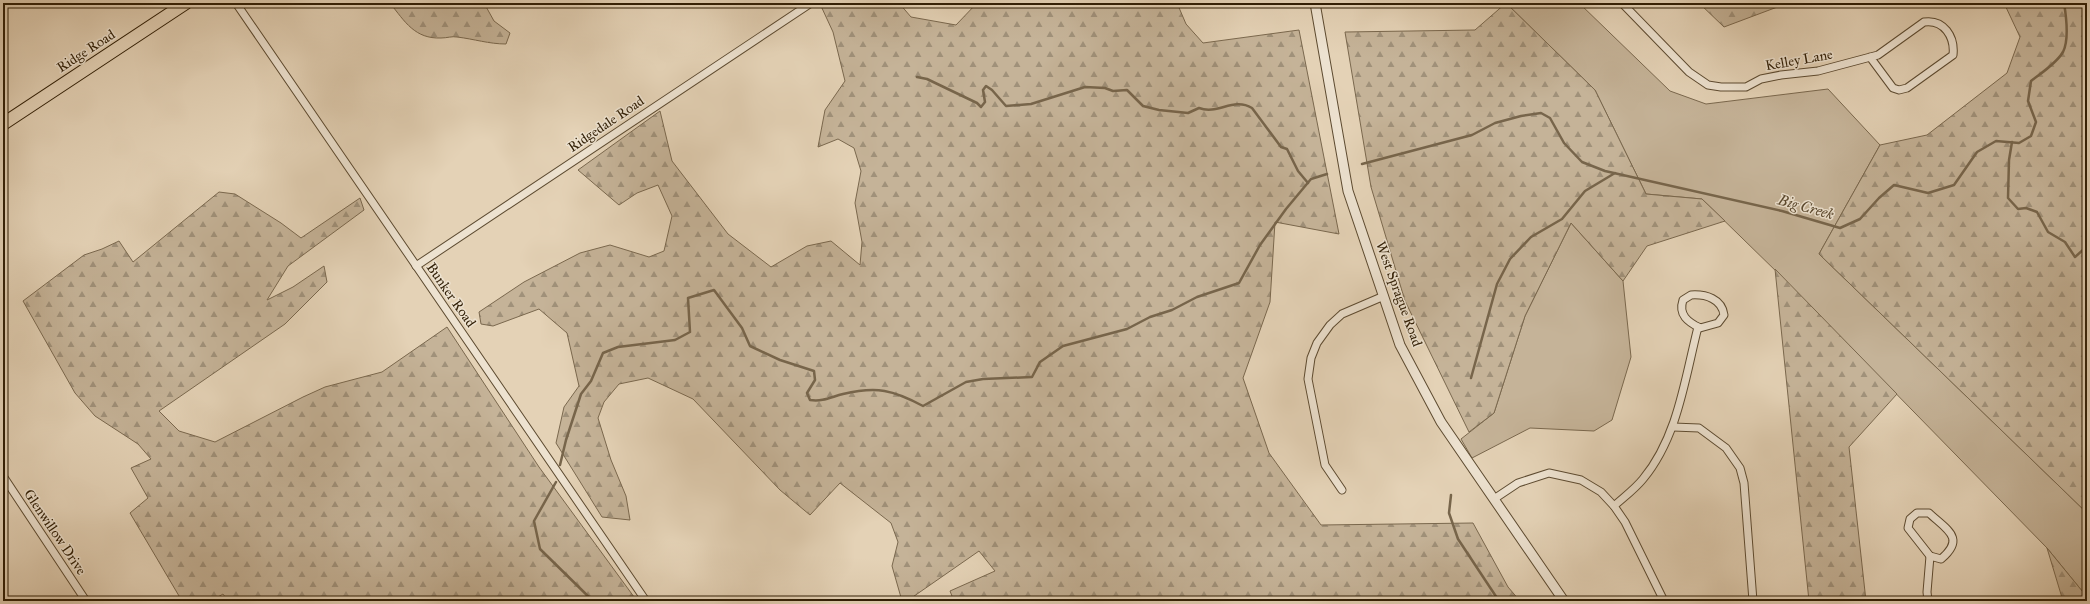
<svg xmlns="http://www.w3.org/2000/svg" width="2090" height="604" font-family="'IM FELL Great Primer',serif">
<defs>
<pattern id="forest-firs" width="22" height="20" patternUnits="userSpaceOnUse"><rect width="22" height="20" fill="#c5b398"/><path d="M5 1l3.5 6h-7zM16 11l3.5 6h-7z" fill="#a0917a"/></pattern>
</defs>
<rect width="100%" height="100%" fill="#e4d2b6"/>
<filter id="stains"><feTurbulence type="fractalNoise" baseFrequency=".005" numOctaves="4"/><feColorMatrix values="0 0 0 0 .2 0 0 0 0 .09 0 0 0 0 .02 0 0 0 .5 -.17"/></filter>
<radialGradient id="worn" r=".72"><stop offset=".6" stop-color="#630" stop-opacity="0"/><stop offset="1" stop-color="#630" stop-opacity=".3"/></radialGradient>
<g fill="#c5b398" stroke="#7a684e">
<polygon points="1506,3 1579,3 1670,91 1706,104 1828,89 1880,145 1819,254 2087,513 2087,597 2047,548 1780,275 1702,199 1646,194 1595,90"/>
<polygon points="1571,223 1623,281 1631,357 1612,420 1594,431 1530,428 1472,458 1461,439 1494,413 1525,316"/>
</g>
<g fill="url(#forest-firs)" stroke="#7a684e">
<path d="M390,3H484L494,21L510,33L506,44C489,44 474,39 457,37C452,36 447,38 441,38C415,39 405,22 390,3Z"/>
<polygon points="826,3 899,3 911,17 956,25 977,3 1177,3 1186,24 1203,43 1299,30 1339,234 1275,222 1270,302 1243,378 1269,453 1321,525 1473,523 1508,587 1520,601 954,601 950,591 995,571 979,551 907,601 902,601 892,566 898,542 891,523 840,483 810,515 780,490 693,399 648,378 619,384 604,402 598,418 611,460 626,496 630,520 602,517 556,443 564,407 579,386 567,333 539,309 493,326 481,324 479,312 524,282 580,253 610,245 649,257 664,251 672,216 658,185 637,193 619,205 578,170 660,111 672,161 728,234 771,267 807,246 831,241 860,265 862,242 855,203 861,171 854,148 838,139 818,147 825,110 845,81 833,32 821,6"/>
<polygon points="1506,3 1595,90 1646,194 1702,199 1725,221 1647,246 1623,281 1571,223 1525,316 1494,413 1469,432 1405,301 1371,187 1345,32 1475,30"/>
<polygon points="1699,3 1788,3 1724,27"/>
<polygon points="2004,3 2087,3 2087,513 1819,254 1880,145 1927,135 2007,73 2020,37"/>
<polygon points="219,192 235,194 281,223 301,238 360,198 364,210 288,266 267,300 293,287 324,266 327,282 285,324 159,411 179,431 215,442 303,397 325,387 382,372 447,327 539,467 637,601 228,601 223,594 211,601 182,601 130,513 148,498 131,468 151,459 138,444 95,416 75,393 23,301 84,255 102,249 119,241 133,262"/>
<polygon points="1775,269 1897,394 1849,447 1866,601 1809,601"/>
<polygon points="2047,548 2087,597 2087,601 2063,601"/>
</g>
<g fill="none" stroke-linecap="round" stroke-linejoin="round">
<g stroke="#77654b" stroke-width="2.5">
<path d="M917,77L927,79L977,103L981,107L985,102L983,90L986,86L992,90L1006,106L1031,104L1085,87L1105,88L1113,91L1127,90L1143,106L1159,110L1188,113L1199,108C1218,115 1233,97 1252,108L1281,147L1287,149L1298,171L1308,183"/>
<polyline points="2012,142 2009,160 2008,198 2018,209 2026,208 2037,212 2048,232 2065,242 2075,257 2084,249 2087,249"/>
<path d="M1362,164L1472,135L1495,123L1521,116L1541,113L1550,118L1564,143L1582,162L1605,171L1782,211L1840,228L1860,219L1879,198L1894,185L1928,193L1954,185L1977,152L1996,141L2019,143L2031,136L2036,122L2028,101L2031,81C2041,73 2056,64 2063,52C2069,40 2066,15 2064,3"/>
<polyline points="1471,378 1497,284 1510,259 1531,237 1562,219 1585,191 1615,173"/>
<path d="M560,465L566,440L581,394L591,381L603,353L618,347L675,340L690,332L688,298L714,290L742,328L750,346L780,360L814,371L815,380L807,393L810,400C823,402 831,397 843,394C877,386 893,390 923,406L966,382L983,379L1032,377L1040,362L1063,346L1127,329L1150,317L1172,310L1197,297L1239,283L1260,245L1286,209L1311,179L1327,174"/>
<polyline points="556,482 534,521 540,549 593,601"/>
<polyline points="1451,495 1449,513 1458,539 1499,601"/>
</g>
<defs>
<g id="minor">
<polyline points="236,3 646,601"/>
<path d="M1622,3L1689,72L1708,85L1721,87H1746L1761,79L1781,75L1818,71L1878,55L1924,22C1944,19 1955,37 1953,55L1907,88L1899,90L1893,88L1870,57"/>
<polyline points="416,266 811,3"/>
<path d="M1691,295C1706,294 1722,299 1724,315L1718,323L1700,328C1688,322 1678,315 1683,300Z"/>
<polyline points="1673,427 1699,428 1726,448 1740,468 1744,483 1753,601"/>
<polyline points="3,476 86,601"/>
<polyline points="1342,490 1325,465 1308,379 1311,358 1317,343 1330,325 1342,314 1384,296"/>
<polyline points="1494,499 1518,483 1549,473 1581,480 1601,492 1614,506 1625,522 1664,601"/>
<path d="M1614,506C1624,497 1635,489 1643,479C1678,437 1685,378 1698,327"/>
<path d="M1917,513H1929C1947,530 1966,538 1941,559L1930,556L1908,528L1910,519Z"/>
<polyline points="1928,601 1927,592 1930,556"/>
</g>
<polyline id="tertiary" points="1315,3 1348,191 1400,345 1441,422 1564,601"/>
<polyline id="primary" points="3,124 186,3"/>
</defs>
<use href="#minor" stroke="#5d4b31" stroke-width="9"/>
<use href="#tertiary" stroke="#5d4b31" stroke-width="11"/>
<use href="#primary" stroke="#301e05" stroke-width="14"/>
<use href="#minor" stroke="#ede2d0" stroke-width="7"/>
<use href="#tertiary" stroke="#ede2d0" stroke-width="9"/>
<use href="#primary" stroke="#e4d2b6" stroke-width="12"/>
</g>
<g text-anchor="middle" dominant-baseline="central" stroke-width="3" stroke-linejoin="round" paint-order="stroke">
<g font-size="14" fill="#301e05" stroke="#ede2d0">
<text transform="translate(86 51) rotate(-33)">Ridge Road</text>
<text transform="translate(1799 60) rotate(-10)">Kelley Lane</text>
<text transform="translate(606 124) rotate(-34)">Ridgedale Road</text>
<text transform="translate(1399 294) rotate(70)">West Sprague Road</text>
<text transform="translate(451 295) rotate(55)">Bunker Road</text>
<text transform="translate(55 532) rotate(56)">Glenwillow Drive</text>
</g>
<g font-size="15" font-style="italic" fill="#5a482e" stroke="#ede2d0">
<text transform="translate(1806 207) rotate(16)">Big Creek</text>
</g>
</g>
<rect width="2090" height="604" fill="none" stroke="#e4d2b6" stroke-width="16"/>
<rect x="4" y="4" width="2082" height="596" fill="none" stroke="#301e05" stroke-width="2"/>
<rect x="8" y="8" width="2074" height="588" fill="none" stroke="#301e05"/>
<rect width="100%" height="100%" filter="url(#stains)"/>
<rect width="100%" height="100%" fill="url(#worn)"/>
</svg>
